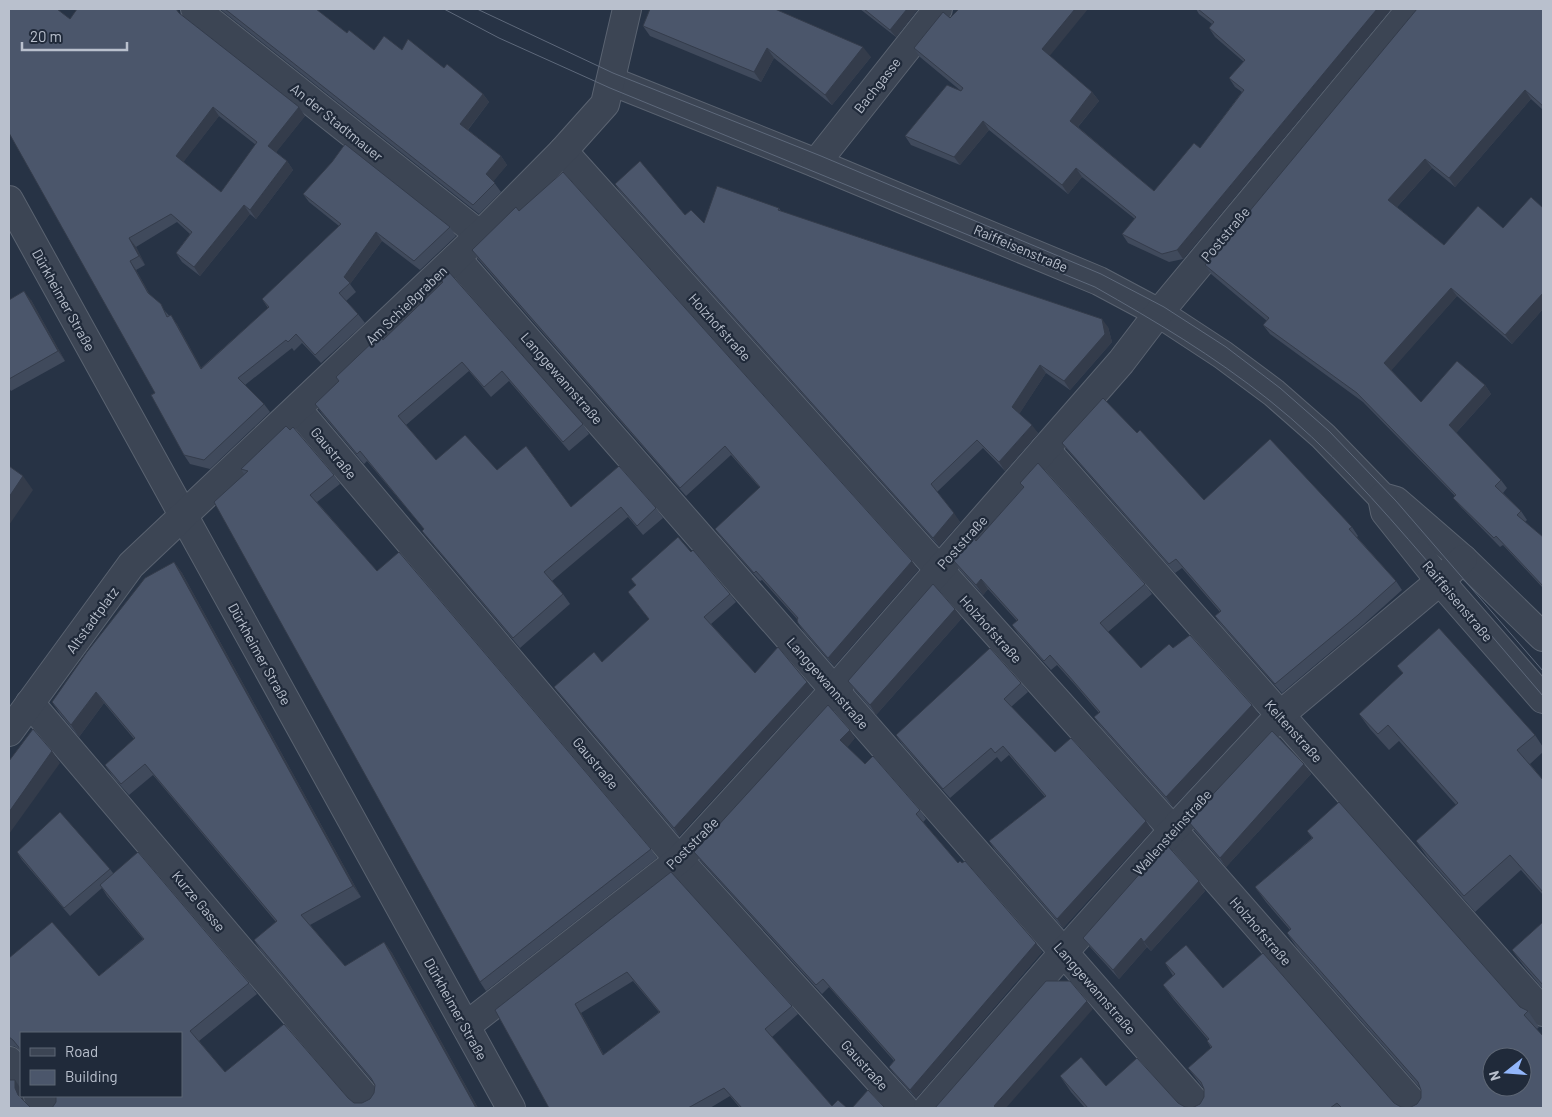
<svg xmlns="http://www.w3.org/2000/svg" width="1552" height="1117" font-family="Barlow,sans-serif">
<rect width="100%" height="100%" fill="#273345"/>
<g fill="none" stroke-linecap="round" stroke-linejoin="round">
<defs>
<g id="minor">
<polyline points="195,9 480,235"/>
<polyline points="611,81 816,163 1099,281 1159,313 1223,355 1274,393 1323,436 1382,497 1396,501 1463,559 1543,637"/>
<polyline points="563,151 1173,830 1417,1108"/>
<polyline points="816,163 938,9"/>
<polyline points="9,200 511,1108"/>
<polyline points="456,258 1200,1108"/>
<polyline points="297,409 679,860 904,1108"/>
<polyline points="1045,449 1543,1012"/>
<polyline points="1382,497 1385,512 1440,581 1543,699"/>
<polyline points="30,703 367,1099"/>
<polyline points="9,732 131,565 480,235 563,151 605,104 627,9"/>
<polyline points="466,1026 679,860 834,690 1121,362 1153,320 1411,9"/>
<polyline points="9,1061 21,1076"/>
<polyline points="38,1096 49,1108"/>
<polyline points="928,1108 1064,952 1173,830 1280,715 1440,581 1463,559"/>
</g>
</defs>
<use href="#minor" stroke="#5a6371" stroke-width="30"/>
<use href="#minor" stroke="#3c4554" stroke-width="28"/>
<g stroke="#5e697b" stroke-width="1">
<path d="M444,9L499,38L610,88L1095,287C1155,321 1214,356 1269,400C1328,447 1378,504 1427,561C1466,606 1505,651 1543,696"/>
<polyline points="477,9 613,73 821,156 1101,274 1164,307 1226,347 1280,388 1329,431 1396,501 1543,671"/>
</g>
</g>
<g fill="#404a5c" fill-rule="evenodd">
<polygon points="220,9 316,9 347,33 374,50 402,50 444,68 483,94 489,102 468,130 501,156 507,165 493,181 501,192 479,214"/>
<polygon points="860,9 918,9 896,37"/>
<polygon points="1196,9 1391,9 1183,259 1169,262 1128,243 1122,234 1135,219 1082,177 1068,194 989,130 960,165 911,145 905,136 961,91 920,57 914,48 950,18 1050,56 1092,92 1099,101 1078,127 1154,191 1200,148 1242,92 1235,87 1229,78 1244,62 1215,37 1209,28 1212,24 1199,14"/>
<polygon points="1543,9 1543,110 1531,99 1455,187 1432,168 1397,207 1444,245 1503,228 1543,208 1543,309 1512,344 1457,296 1391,370 1421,402 1485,385 1491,394 1456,433 1501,480 1507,488 1503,493 1521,511 1527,520 1525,522 1543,537 1543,588 1503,545 1500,547 1460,506 1453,498 1455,496 1363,402 1270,334 1263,325 1267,321 1211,274 1205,265"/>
<path d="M180,14L299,107L305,116L276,152L287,161L293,170L256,219L250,214L200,276L182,262L176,253L190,234L177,222L136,247L145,265L136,270L150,295L177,324L201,368L268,308L262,299L339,226L309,202L303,194L450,227L456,236L420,270L382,241L350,284L356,292L346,301L358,314L365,323L321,363L302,343L294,351L292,348L245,385L264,404L270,412L210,469L190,464L184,455L155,393L70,19ZM219,116L256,145L221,192L183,162Z"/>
<polygon points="643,26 871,57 832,105 774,58 761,82 650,36"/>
<polygon points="615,184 704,223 779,208 781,211 1108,327 1112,342 1070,390 1046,373 1019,414 1038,433 1005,471 983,448 937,492 960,522 939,546 621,193"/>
<polygon points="519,211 918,570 834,666 804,632 798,623 797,619 762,580 760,581 721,537 715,529 760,488 731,455 686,496 478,259 472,250"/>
<polygon points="448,271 583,424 589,434 569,451 509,381 491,397 469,371 406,425 436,460 497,470 571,507 656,508 663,518 643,535 628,517 552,581 563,594 570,604 520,648 429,540 422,531 424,529 367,461 364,464 322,414 315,404 339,381 336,377 383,340 442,283 439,279"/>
<polygon points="9,300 31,300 65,361 11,391 9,388"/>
<polygon points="1062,443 1204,500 1352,527 1358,536 1357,537 1396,581 1402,590 1364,624 1282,693 1221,625 1215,616 1220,612 1182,568 1175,573 1069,452"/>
<polygon points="241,469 334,475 340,484 317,502 377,571 651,849 657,858 486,991 480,982 244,474"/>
<polygon points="1020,483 1145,584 1152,594 1108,632 1141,668 1173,648 1252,705 1259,715 1173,807 1101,727 1094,717 1099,713 1075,685 1057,665 1051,670 1019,635 1012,625 1017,621 988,589 983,595 960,570 953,560 976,541 1023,487"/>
<polygon points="174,562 182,573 361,897 310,925 345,966 384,942 392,953 478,1108 52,1108 181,1096 21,1033 21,1051 14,1046 9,1046 9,958 99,976 143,939 107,896 102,888 70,916 22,860 17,852 110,869 113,873 249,983 257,994 199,1041 225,1072 348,1098 354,1103 362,1103 370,1099 374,1093 375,1085 373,1082 261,951 254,940 276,922 153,775 129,795 113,777 105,765 134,739 104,703 79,737 60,714 52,702"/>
<polygon points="631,579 730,594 736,602 711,624 755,673 807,682 813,690 679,836 560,695 554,687 602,662 649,619 628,592 636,586"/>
<polygon points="962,618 876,715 855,690 848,681"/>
<polygon points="1397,666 1535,735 1543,747 1543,752 1530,764 1543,780 1543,895 1521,870 1475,912 1427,857 1416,841 1456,805 1399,741 1389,750 1370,729 1359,714 1403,674"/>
<polygon points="1021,683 1028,692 1011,707 1055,752 1146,821 1152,830 1063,928 995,850 989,841 1045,797 1009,755 1001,762 997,757 950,798 902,744 896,735"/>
<polygon points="855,738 847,747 865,764 920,810 926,819 923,822 958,863 1036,943 1042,952 916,1098 895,1075 889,1067 894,1061 829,987 822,994 700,860 694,852"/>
<polygon points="1304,764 1311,774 1226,867 1194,830 1188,821"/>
<polygon points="1307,831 1520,1007 1528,1011 1539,1027 1537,1029 1543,1108 1085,1108 1071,1092 1060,1076 1106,1086 1178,1103 1185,1107 1192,1108 1200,1104 1204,1097 1204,1089 1188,1068 1211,1048 1207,1041 1208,1040 1174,1000 1163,985 1173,976 1165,963 1223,988 1401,1107 1409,1108 1417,1104 1421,1098 1421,1089 1297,948 1287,933 1290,930 1266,902 1255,887 1312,838"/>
<path d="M671,872L792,1006L798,1014L772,1037L832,1106L847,1108H740L730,1096L710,1108H549L495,1010ZM633,981L659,1012L604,1055L581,1013Z"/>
<polygon points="1199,881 1205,891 1151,951 1147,947 1119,979 1090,947 1083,938"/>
<polygon points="1543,922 1543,989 1523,965 1512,950"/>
</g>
<g fill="#343c4b">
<polygon points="907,9 918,9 896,37 890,30"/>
<polygon points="1075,9 1088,9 1048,58 1042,49"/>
<polygon points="1377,9 1391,9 1183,259 1177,250"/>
<polygon points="863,47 871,57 832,105 825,95"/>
<polygon points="767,48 774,58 761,82 754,72"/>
<polygon points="1525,90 1531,99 1455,187 1449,178"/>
<polygon points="1092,92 1099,101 1076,129 1070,121"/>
<polygon points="483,94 489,102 466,132 460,124"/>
<polygon points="213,107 219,116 182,164 176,156"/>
<polygon points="299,107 305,116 274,155 268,146"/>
<polygon points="983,121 989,130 960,165 954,157"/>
<polygon points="501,156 507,165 493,182 486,174"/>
<polygon points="1425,159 1432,168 1395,209 1388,200"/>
<polygon points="287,161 293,170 256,219 250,210"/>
<polygon points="1076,168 1082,177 1068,194 1062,185"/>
<polygon points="244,205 250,214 200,276 194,267"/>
<polygon points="376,232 382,241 350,284 344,277"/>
<polygon points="129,238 136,247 145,265 139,256"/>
<polygon points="130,261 136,270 154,302 148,293"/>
<polygon points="1451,288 1457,296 1390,372 1384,363"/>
<polygon points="24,291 31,300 65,361 58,351"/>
<polygon points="1543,293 1543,309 1512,344 1505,335"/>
<polygon points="171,315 177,324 207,378 201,369"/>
<polygon points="1102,319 1108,327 1112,342 1070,390 1064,381"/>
<polygon points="1040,365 1046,373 1018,416 1012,407"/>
<polygon points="1485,385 1491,394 1455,434 1449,425"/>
<polygon points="1032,425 1038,433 1005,471 999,462"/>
<polygon points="23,476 33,490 9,525 9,497"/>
<polygon points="954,513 960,522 939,546 933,538"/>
<polygon points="912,561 918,570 834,666 828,658"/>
<polygon points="174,562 182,573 361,897 353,886"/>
<polygon points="981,579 988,589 983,595 976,585"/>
<polygon points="955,609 962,618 876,715 870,705"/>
<polygon points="807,682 813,690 679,836 674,828"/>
<polygon points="96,692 104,703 79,737 71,725"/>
<polygon points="1252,705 1259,715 1173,807 1166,797"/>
<polygon points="850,730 855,738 846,749 840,740"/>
<polygon points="52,751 60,763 9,834 9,812"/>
<polygon points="1304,764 1311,774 1226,867 1220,858"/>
<polygon points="1146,821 1152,830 1063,928 1057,919"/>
<polygon points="1199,881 1205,891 1151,951 1144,942"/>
<polygon points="1141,938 1147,947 1119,979 1113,970"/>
<polygon points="384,942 392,953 478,1108 476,1108"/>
<polygon points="1036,943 1042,952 916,1098 910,1090"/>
<polygon points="1087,1001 1093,1009 1006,1108 996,1108 994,1106"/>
<polygon points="575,1004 581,1013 609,1064 603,1055"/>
<polygon points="15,1080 21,1089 21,1096 23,1096 23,1099 26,1106 18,1095 15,1088"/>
</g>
<g fill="#4b566b" stroke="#343c4b" fill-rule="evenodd">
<path d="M9,9H57L70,19L77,9H176L179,13L299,107L268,146L287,161L250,210L244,205L194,267L176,253L192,232L171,214L129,238L139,256L130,261L148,293L161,304L167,317L171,315L201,369L269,307L262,299L341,224L303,194L332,162L345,144L450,227L414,261L376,232L344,277L350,283L339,293L358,314L315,355L296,334L288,342L286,340L238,378L264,404L204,460L184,455L151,395L155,393L9,133ZM213,107L257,142L221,192L176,156Z"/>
<polygon points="225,9 316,9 347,33 349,30 374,50 384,36 402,50 408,39 444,68 447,64 483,94 460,124 501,156 486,174 495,183 473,205"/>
<polygon points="650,9 775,9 863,47 825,95 767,48 754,72 643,26"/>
<polygon points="864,9 907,9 890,30"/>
<polygon points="959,9 1075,9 1042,49 1092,92 1070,121 1154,191 1194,143 1200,148 1244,90 1229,78 1245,60 1209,28 1214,22 1198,9 1377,9 1177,250 1162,254 1122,234 1136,217 1076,168 1062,185 983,121 954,157 905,136 947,85 961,91 963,88 914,48 943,12 950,18"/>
<polygon points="1417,9 1543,9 1543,106 1525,90 1449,178 1425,159 1388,200 1444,245 1478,206 1503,228 1531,197 1543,208 1543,293 1505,335 1451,288 1384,363 1421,402 1457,361 1485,385 1449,425 1501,480 1495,486 1521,511 1517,515 1543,537 1543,586 1496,536 1494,538 1453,498 1456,495 1357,393 1263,325 1269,318 1205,265"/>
<polygon points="640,161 685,215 691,210 704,223 717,186 779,208 778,210 1102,319 1105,334 1064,381 1040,365 1012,407 1032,425 999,462 977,440 931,484 954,513 933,538 615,184"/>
<polygon points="563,172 912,561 828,658 798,623 797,620 798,618 756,571 754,573 715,529 760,487 725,446 680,488 472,250 516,207 519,211"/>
<polygon points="448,271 583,424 563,442 502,371 484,387 462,362 398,416 436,460 465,435 497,470 526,446 571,507 619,466 656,508 637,526 621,507 544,572 563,594 513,638 422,531 424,529 360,451 357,454 315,404 339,381 336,377 379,336 383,340 443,282 439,279"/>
<polygon points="24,291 58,351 9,379 9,300"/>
<polygon points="1103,398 1137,433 1140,430 1204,500 1270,439 1352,527 1349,529 1396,581 1358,615 1275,684 1215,616 1221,611 1176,559 1169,564 1062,443"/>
<polygon points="286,426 290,430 293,427 334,475 310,495 377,571 399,552 651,849 480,982 214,502 248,471 241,469"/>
<polygon points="1038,463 1145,584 1100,623 1141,668 1169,644 1173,648 1190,635 1252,705 1166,797 1094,717 1100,712 1068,675 1050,655 1044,661 1012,625 1018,620 981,579 976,585 953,560 973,537 976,541 1024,487 1020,483"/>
<polygon points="9,466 23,476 9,497"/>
<polygon points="678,537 691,552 693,550 730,594 704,617 755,673 778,647 807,682 674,828 554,687 594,652 602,662 649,619 628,592 636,585 631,579"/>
<polygon points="174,562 353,886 301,915 345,966 384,942 476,1108 52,1108 56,1102 56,1096 181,1096 181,1033 21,1033 21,1050 13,1040 9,1037 9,958 52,922 99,976 144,939 100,885 138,852 249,983 190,1031 225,1072 284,1024 348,1098 354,1103 362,1103 370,1099 374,1093 375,1085 371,1078 254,940 277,921 145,764 121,784 105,765 135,738 96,692 71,725 52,702 87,652 145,578"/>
<polygon points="933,584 955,609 870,705 848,681"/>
<polygon points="1439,628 1535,735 1517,750 1543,780 1543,892 1510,855 1464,896 1416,841 1458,803 1388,725 1378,734 1359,714 1403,673 1397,666"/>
<polygon points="990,648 1021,683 1004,699 1055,752 1071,738 1146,821 1057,919 989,841 1046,796 1003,746 995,753 991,748 943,789 896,735"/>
<polygon points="828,705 850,730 840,740 865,764 873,756 920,810 916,814 958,863 960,861 962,863 965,861 1036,943 910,1090 889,1067 895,1060 823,979 816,985 694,852"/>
<polygon points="33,729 52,751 9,812 9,761"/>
<polygon points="1272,731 1304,764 1220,858 1188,821"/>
<path d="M1339,802L1520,1007L1528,1011L1524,1015L1543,1036V1108H1342L1337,1103L1330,1108H1088L1060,1076L1081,1057L1106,1086L1137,1058L1178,1103L1185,1107L1192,1108L1200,1104L1204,1097V1089L1201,1082L1188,1068L1212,1047L1207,1041L1209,1039L1163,985L1175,974L1165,963L1186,945L1223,988L1263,953L1394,1103L1401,1107L1409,1108L1417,1104L1421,1098V1090L1418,1082L1287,933L1291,929L1255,887L1313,838L1307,831ZM1492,1057H1522V1087H1492Z"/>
<polygon points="60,812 110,869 64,908 17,852"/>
<polygon points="1166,844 1199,881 1144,942 1141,938 1113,970 1083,938"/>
<path d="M671,872L792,1006L765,1029L832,1106L838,1100L847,1108H742L724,1088L688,1108H549L495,1010ZM627,972L660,1012L603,1055L575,1004Z"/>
<polygon points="1543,922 1543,985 1512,950"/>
<polygon points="1046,981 1070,981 1087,1001 994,1106 996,1108 935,1108"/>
<polygon points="9,1080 15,1080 15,1088 18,1095 31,1108 9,1108"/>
<polygon points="868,1090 885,1108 852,1108"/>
</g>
<g text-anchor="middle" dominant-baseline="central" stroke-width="4.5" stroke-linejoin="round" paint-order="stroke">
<g font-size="14" fill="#b9c0cd" stroke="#202a3a">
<text transform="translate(877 85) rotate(-52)">Bachgasse</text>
<text transform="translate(337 122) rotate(39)">An der Stadtmauer</text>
<text transform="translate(1225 234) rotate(-50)">Poststraße</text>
<text transform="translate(1021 248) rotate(23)">Raiffeisenstraße</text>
<text transform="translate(64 300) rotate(61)">Dürkheimer Straße</text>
<text transform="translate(406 305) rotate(-44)">Am Schießgraben</text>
<text transform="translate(720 327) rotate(48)">Holzhofstraße</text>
<text transform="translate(562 378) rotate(49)">Langgewannstraße</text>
<text transform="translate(334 453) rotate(50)">Gaustraße</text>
<text transform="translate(962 542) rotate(-48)">Poststraße</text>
<text transform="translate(1458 601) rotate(50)">Raiffeisenstraße</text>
<text transform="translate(92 620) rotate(-54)">Altstadtplatz</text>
<text transform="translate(991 629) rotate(48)">Holzhofstraße</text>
<text transform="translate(260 654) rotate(61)">Dürkheimer Straße</text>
<text transform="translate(828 683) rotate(49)">Langgewannstraße</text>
<text transform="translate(1294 731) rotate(48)">Keltenstraße</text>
<text transform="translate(596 763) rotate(50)">Gaustraße</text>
<text transform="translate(1172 832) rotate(-48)">Wallensteinstraße</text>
<text transform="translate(692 843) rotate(-45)">Poststraße</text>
<text transform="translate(199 901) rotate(50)">Kurze Gasse</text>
<text transform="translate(1261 931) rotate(49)">Holzhofstraße</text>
<text transform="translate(1095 988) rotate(49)">Langgewannstraße</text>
<text transform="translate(456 1009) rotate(61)">Dürkheimer Straße</text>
<text transform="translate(865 1065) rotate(48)">Gaustraße</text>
</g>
</g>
<rect width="1552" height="1117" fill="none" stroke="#b9c0cd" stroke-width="20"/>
<rect x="20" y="1032" width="162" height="65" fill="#202a3a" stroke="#5d6675"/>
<rect x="30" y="1048" width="25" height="8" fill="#3c4554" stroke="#5d6675"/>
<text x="65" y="1057" font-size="15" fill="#b9c0cd">Road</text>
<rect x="30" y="1070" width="25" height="15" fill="#4b566b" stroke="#5d6675"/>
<text x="65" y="1082" font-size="15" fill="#b9c0cd">Building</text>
<g transform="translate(1507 1072) rotate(253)"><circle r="24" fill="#202a3a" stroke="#5d6675"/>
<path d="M0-4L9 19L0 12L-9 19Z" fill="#92b6fa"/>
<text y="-8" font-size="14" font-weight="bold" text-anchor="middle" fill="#b9c0cd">N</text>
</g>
<path d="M22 42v8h105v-8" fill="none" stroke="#b9c0cd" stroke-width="2.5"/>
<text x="30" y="42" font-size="15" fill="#b9c0cd" stroke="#202a3a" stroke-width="4" paint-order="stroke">20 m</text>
</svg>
